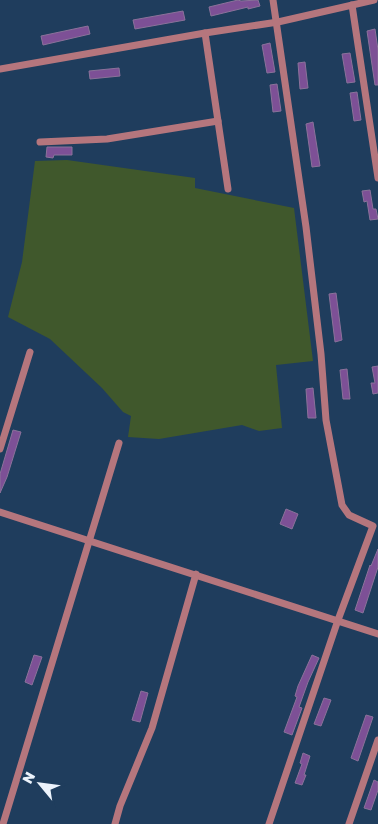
<svg xmlns="http://www.w3.org/2000/svg" width="378" height="824" font-family="'Golos Text',sans-serif">
<rect width="100%" height="100%" fill="#1f3d5d"/>
<polygon fill="#40582c" points="67,160 195,178 195,188 294,208 313,361 276,365 282,428 259,431 242,425 159,439 128,437 131,416 123,412 102,388 50,339 8,317 22,262 35,161"/>
<g fill="#7d5096" stroke="#8b729a">
<polygon points="238,0 241,1 258,0 260,6 248,9 248,7 211,16 209,7"/>
<polygon points="183,11 185,20 135,29 133,20"/>
<polygon points="88,26 90,34 43,45 41,36"/>
<polygon points="375,29 378,50 378,85 375,85 367,31"/>
<polygon points="270,43 275,72 267,73 262,45"/>
<polygon points="350,53 355,82 347,83 342,54"/>
<polygon points="305,62 308,88 300,89 298,63"/>
<polygon points="119,68 120,76 90,79 89,71"/>
<polygon points="277,84 281,111 273,112 270,85"/>
<polygon points="357,92 361,120 354,121 350,93"/>
<polygon points="313,122 320,166 312,167 306,124"/>
<polygon points="47,147 72,147 72,155 54,155 53,158 46,157"/>
<polygon points="370,190 373,209 376,209 378,219 370,220 367,201 364,202 362,191"/>
<polygon points="336,293 342,340 335,342 329,294"/>
<polygon points="378,366 378,393 373,394 371,383 375,383 372,367"/>
<polygon points="347,369 350,399 343,399 340,370"/>
<polygon points="313,388 316,418 308,418 306,389"/>
<polygon points="13,430 21,432 7,477 0,493 0,474"/>
<polygon points="286,509 298,514 292,529 280,524"/>
<polygon points="378,549 378,567 363,613 355,610 370,565 371,566"/>
<polygon points="34,655 42,657 32,685 25,682"/>
<polygon points="312,655 319,658 308,682 299,707 302,708 292,735 284,732 297,697 295,696 298,686"/>
<polygon points="141,691 148,693 140,722 132,720"/>
<polygon points="324,698 331,700 321,726 314,724"/>
<polygon points="366,715 373,717 358,761 351,758"/>
<polygon points="303,753 310,756 304,775 306,775 302,785 295,783 302,764 300,763"/>
<polygon points="374,780 378,782 378,790 371,810 364,808"/>
</g>
<g fill="none" stroke-linecap="round" stroke-linejoin="round">
<g stroke="#b5767d" stroke-width="7">
<polyline points="352,5 378,178"/>
<polyline points="205,33 228,189"/>
<polyline points="0,69 205,33 278,22 374,0"/>
<polyline points="40,142 107,139 218,121"/>
<polyline points="0,449 30,352"/>
<polyline points="0,512 378,634"/>
<polyline points="3,824 119,443"/>
<polyline points="115,824 120,806 152,728 196,574"/>
<polyline points="269,824 338,620 373,526 349,515 342,505 326,420 321,354 306,227 273,0"/>
<polyline points="349,824 378,740"/>
</g>
</g>
<g transform="translate(40 784) rotate(299)" stroke="#1f3d5d" stroke-width="4" paint-order="stroke">
<path d="M0-4L9 19L0 12L-9 19Z" fill="#ecf3fc"/>
<text y="-8" font-size="14" font-weight="bold" text-anchor="middle" fill="#ecf3fc">N</text>
</g>
</svg>
